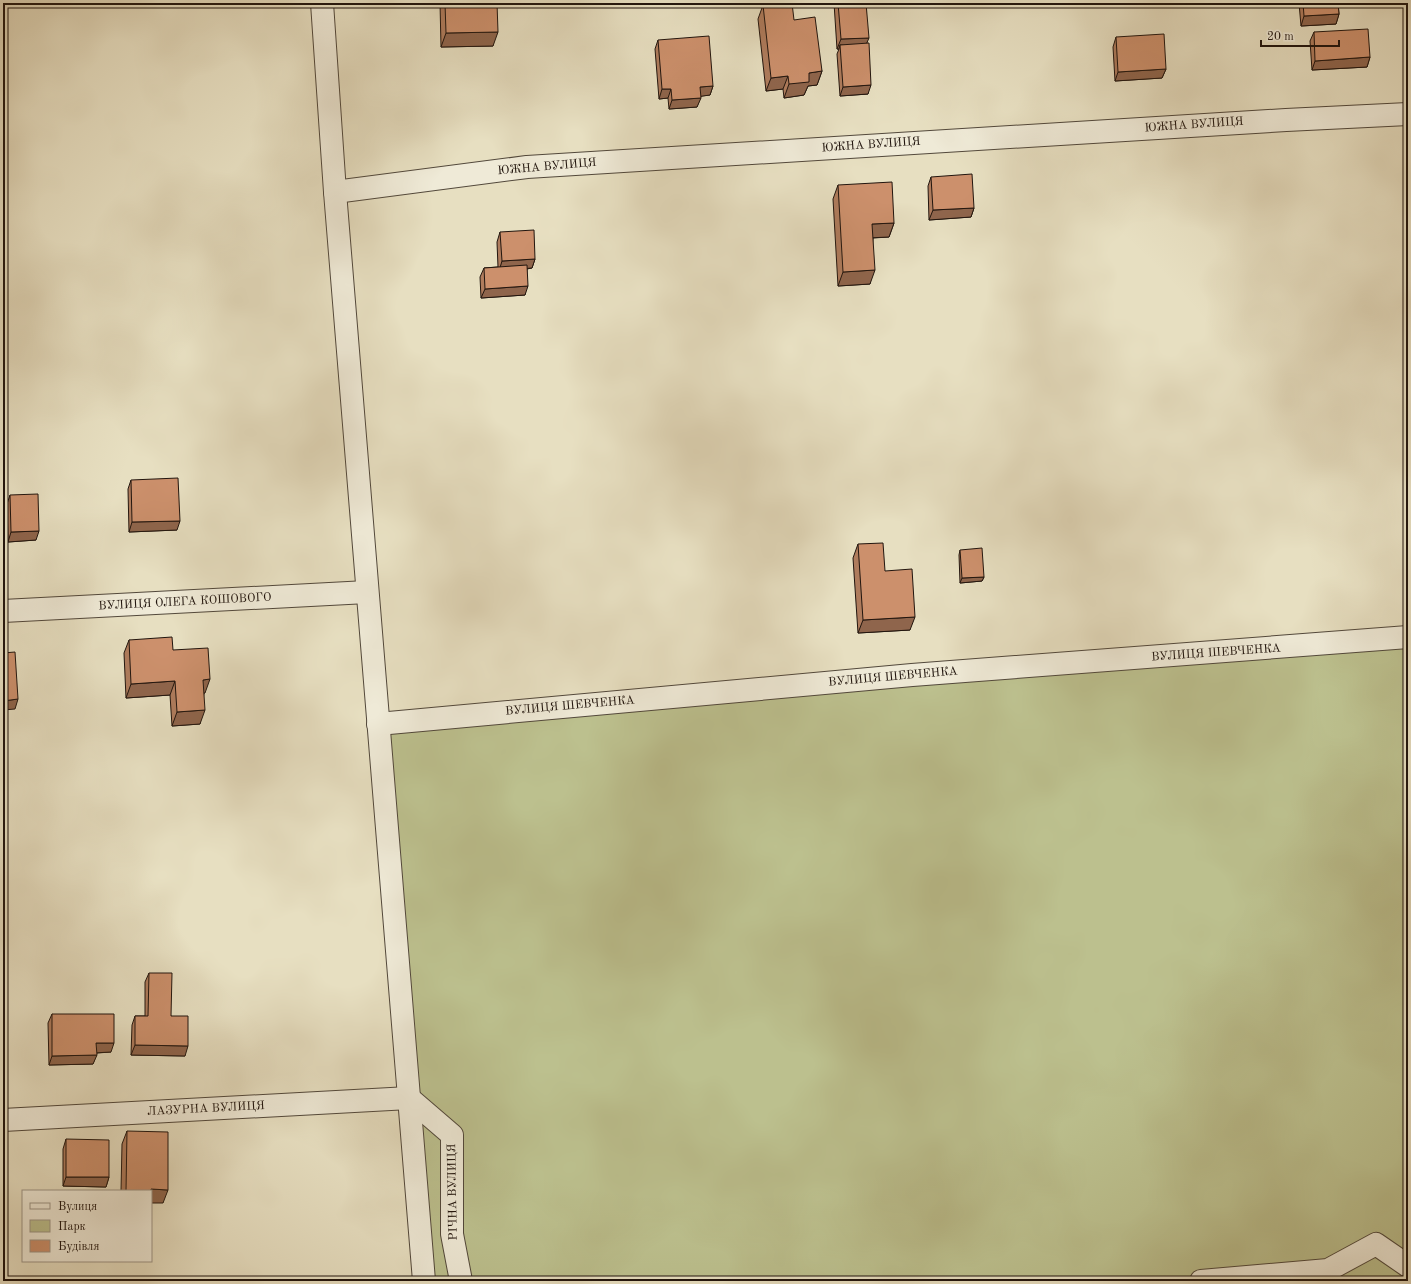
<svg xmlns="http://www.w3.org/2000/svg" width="1411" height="1284" font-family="'Old Standard TT',serif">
<rect width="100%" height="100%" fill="#e7dfc1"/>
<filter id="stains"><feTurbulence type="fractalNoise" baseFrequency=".005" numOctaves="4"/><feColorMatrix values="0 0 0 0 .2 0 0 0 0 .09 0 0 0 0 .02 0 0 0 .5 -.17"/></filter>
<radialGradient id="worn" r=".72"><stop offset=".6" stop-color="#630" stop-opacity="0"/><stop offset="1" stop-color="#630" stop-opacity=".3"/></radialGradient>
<polygon fill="#bcc08e" stroke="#6e6a4e" points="1408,637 1408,1281 424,1281 378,724"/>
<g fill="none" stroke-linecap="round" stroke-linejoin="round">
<defs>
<g id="minor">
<polyline points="322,3 335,192 424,1281"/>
<polyline points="335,192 527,167 1286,120 1408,114"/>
<polyline points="3,611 367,592"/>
<polyline points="378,724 912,675 1408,637"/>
<polyline points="3,1120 409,1098 452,1135 452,1234 461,1281"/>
<polyline points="1201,1281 1328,1270 1376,1244 1408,1266"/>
</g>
</defs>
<use href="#minor" stroke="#52483b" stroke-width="24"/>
<use href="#minor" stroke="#efead7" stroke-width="22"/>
</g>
<g fill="#af7c5d" stroke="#21150e">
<polygon points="440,3 497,3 493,46 441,47"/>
<polygon points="834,3 866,3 868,94 840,96 837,54 839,49 837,49"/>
<polygon points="1299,3 1338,3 1339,14 1336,24 1301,26"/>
<polygon points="763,5 794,20 822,71 817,85 808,86 804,95 784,98 783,89 766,91 758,19"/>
<polygon points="1314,32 1370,57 1367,67 1312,70 1310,41"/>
<polygon points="1116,37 1166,69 1162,78 1115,81 1113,47"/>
<polygon points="658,40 713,86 710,95 701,96 697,107 669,109 668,98 659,99 655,49"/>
<polygon points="931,177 974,208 971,217 929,220 928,186"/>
<polygon points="838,185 894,223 889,237 873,238 870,284 838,286 833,199"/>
<polygon points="500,232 535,259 532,268 527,269 525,295 481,298 480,277 484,268 498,267 497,242"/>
<polygon points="131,480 177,530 129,532 128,489"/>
<polygon points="10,495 36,540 8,542 7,504"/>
<polygon points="858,544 885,571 910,630 858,633 853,558"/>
<polygon points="960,550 984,577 982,581 960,583 959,555"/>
<polygon points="129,640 173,650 205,693 204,693 200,724 172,726 170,695 126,698 124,653"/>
<polygon points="149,973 171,1016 185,1056 131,1055 132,1025 135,1016 145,1016 145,982"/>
<polygon points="52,1014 111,1052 97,1053 93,1064 49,1065 48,1023"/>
<polygon points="127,1131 163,1203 151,1191 121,1191 122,1144"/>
<polygon points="66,1139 109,1177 106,1187 63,1186 63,1149"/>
</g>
<g fill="#8f654c" stroke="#21150e">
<polygon points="1339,14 1336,24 1301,26 1304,16"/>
<polygon points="498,32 493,46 441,47 446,33"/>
<polygon points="869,38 865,47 840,45 839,49 837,49 841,39"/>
<polygon points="1370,57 1367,67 1312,70 1315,61"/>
<polygon points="1166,69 1162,78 1115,81 1118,72"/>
<polygon points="822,71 817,85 808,86 804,95 784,98 789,84 809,73"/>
<polygon points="788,76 783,89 766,91 771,78"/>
<polygon points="871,85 868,94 840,96 843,87"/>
<polygon points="713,86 710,95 696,97 700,87"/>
<polygon points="662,89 671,89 668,98 659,99"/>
<polygon points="701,98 697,107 669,109 672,100"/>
<polygon points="974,208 971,217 929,220 933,210"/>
<polygon points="894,223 889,237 867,238 872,224"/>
<polygon points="535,259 532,268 499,271 502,261"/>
<polygon points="875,270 870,284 838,286 843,272"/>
<polygon points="528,286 525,295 481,298 485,289"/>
<polygon points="180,521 177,530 129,532 132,522"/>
<polygon points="39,531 36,540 8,542 11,532"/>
<polygon points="984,577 982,581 960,583 962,578"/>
<polygon points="915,617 910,630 858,633 863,620"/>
<polygon points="210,679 205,693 198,693 203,680"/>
<polygon points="175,681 170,695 126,698 131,684"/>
<polygon points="18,699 15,709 3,710 3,701"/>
<polygon points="205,710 200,724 172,726 177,712"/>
<polygon points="96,1043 114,1043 111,1052 93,1053"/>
<polygon points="135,1045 188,1046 185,1056 131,1055"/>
<polygon points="97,1055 93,1064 49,1065 52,1056"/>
<polygon points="66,1177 109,1177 106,1187 63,1186"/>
<polygon points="151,1189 168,1190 163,1203 151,1203"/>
</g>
<g fill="#cc906c" stroke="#21150e">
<polygon points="445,3 497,3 498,32 446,33"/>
<polygon points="781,3 792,3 794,20 815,17 822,71 809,73 809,82 789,84 788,76 771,78 763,5"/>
<polygon points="838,3 866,3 869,38 841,39"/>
<polygon points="1303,3 1338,3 1339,14 1304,16"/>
<polygon points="1368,29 1370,57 1315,61 1314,32"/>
<polygon points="1164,34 1166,69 1118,72 1116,37"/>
<polygon points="709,36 713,86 700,87 701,98 672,100 671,89 662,89 658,40"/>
<polygon points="869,43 871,85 843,87 840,45"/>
<polygon points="972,174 974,208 933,210 931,177"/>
<polygon points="892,182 894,223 872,224 875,270 843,272 838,185"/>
<polygon points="534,230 535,259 502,261 500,232"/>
<polygon points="527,265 528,286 485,289 484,268"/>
<polygon points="178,478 180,521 132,522 131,480"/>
<polygon points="38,494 39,531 11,532 10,495"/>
<polygon points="883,543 885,571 912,569 915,617 863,620 858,544"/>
<polygon points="982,548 984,577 962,578 960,550"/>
<polygon points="172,637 173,650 208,648 210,679 203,680 205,710 177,712 175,681 131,684 129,640"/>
<polygon points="15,652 18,699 3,701 3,653"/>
<polygon points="149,973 172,973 171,1016 188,1016 188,1046 135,1045 135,1016 148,1016"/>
<polygon points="52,1014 114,1014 114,1043 96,1043 97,1055 52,1056"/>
<polygon points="127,1131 168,1132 168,1190 151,1189 151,1194 151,1191 126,1191"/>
<polygon points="66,1139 109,1140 109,1177 66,1177"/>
</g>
<g text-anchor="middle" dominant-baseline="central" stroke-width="4" stroke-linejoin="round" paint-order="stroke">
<g font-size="12" fill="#21150e" stroke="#efead7">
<text transform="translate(1194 125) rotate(-4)">ЮЖНА ВУЛИЦЯ</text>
<text transform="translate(871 145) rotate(-4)">ЮЖНА ВУЛИЦЯ</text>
<text transform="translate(547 167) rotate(-5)">ЮЖНА ВУЛИЦЯ</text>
<text transform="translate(185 602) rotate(-3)">ВУЛИЦЯ ОЛЕГА КОШОВОГО</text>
<text transform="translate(1216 653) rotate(-4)">ВУЛИЦЯ ШЕВЧЕНКА</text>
<text transform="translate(893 677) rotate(-5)">ВУЛИЦЯ ШЕВЧЕНКА</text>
<text transform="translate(570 706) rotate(-5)">ВУЛИЦЯ ШЕВЧЕНКА</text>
<text transform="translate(206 1109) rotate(-3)">ЛАЗУРНА ВУЛИЦЯ</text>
<text transform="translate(453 1192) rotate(-91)">РІЧНА ВУЛИЦЯ</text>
</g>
</g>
<rect width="1411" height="1284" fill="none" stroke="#e7dfc1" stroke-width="16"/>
<rect x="4" y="4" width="1403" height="1276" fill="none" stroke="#21150e" stroke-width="2"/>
<rect x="8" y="8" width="1395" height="1268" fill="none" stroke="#21150e"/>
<rect x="22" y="1190" width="130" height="72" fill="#efead7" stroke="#9d9587"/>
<rect x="30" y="1203" width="20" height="6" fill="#efead7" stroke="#9d9587"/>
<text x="58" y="1210" font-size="12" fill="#21150e">Вулиця</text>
<rect x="30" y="1220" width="20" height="12" fill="#bcc08e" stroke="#9d9587"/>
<text x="58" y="1230" font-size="12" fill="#21150e">Парк</text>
<rect x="30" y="1240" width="20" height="12" fill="#cc906c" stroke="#9d9587"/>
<text x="58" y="1250" font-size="12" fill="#21150e">Будівля</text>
<path d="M1261 40v6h78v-6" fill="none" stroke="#21150e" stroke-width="2"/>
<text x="1267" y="40" font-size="12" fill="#21150e" stroke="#efead7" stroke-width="3" paint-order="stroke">20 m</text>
<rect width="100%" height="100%" filter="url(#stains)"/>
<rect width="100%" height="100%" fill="url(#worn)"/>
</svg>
